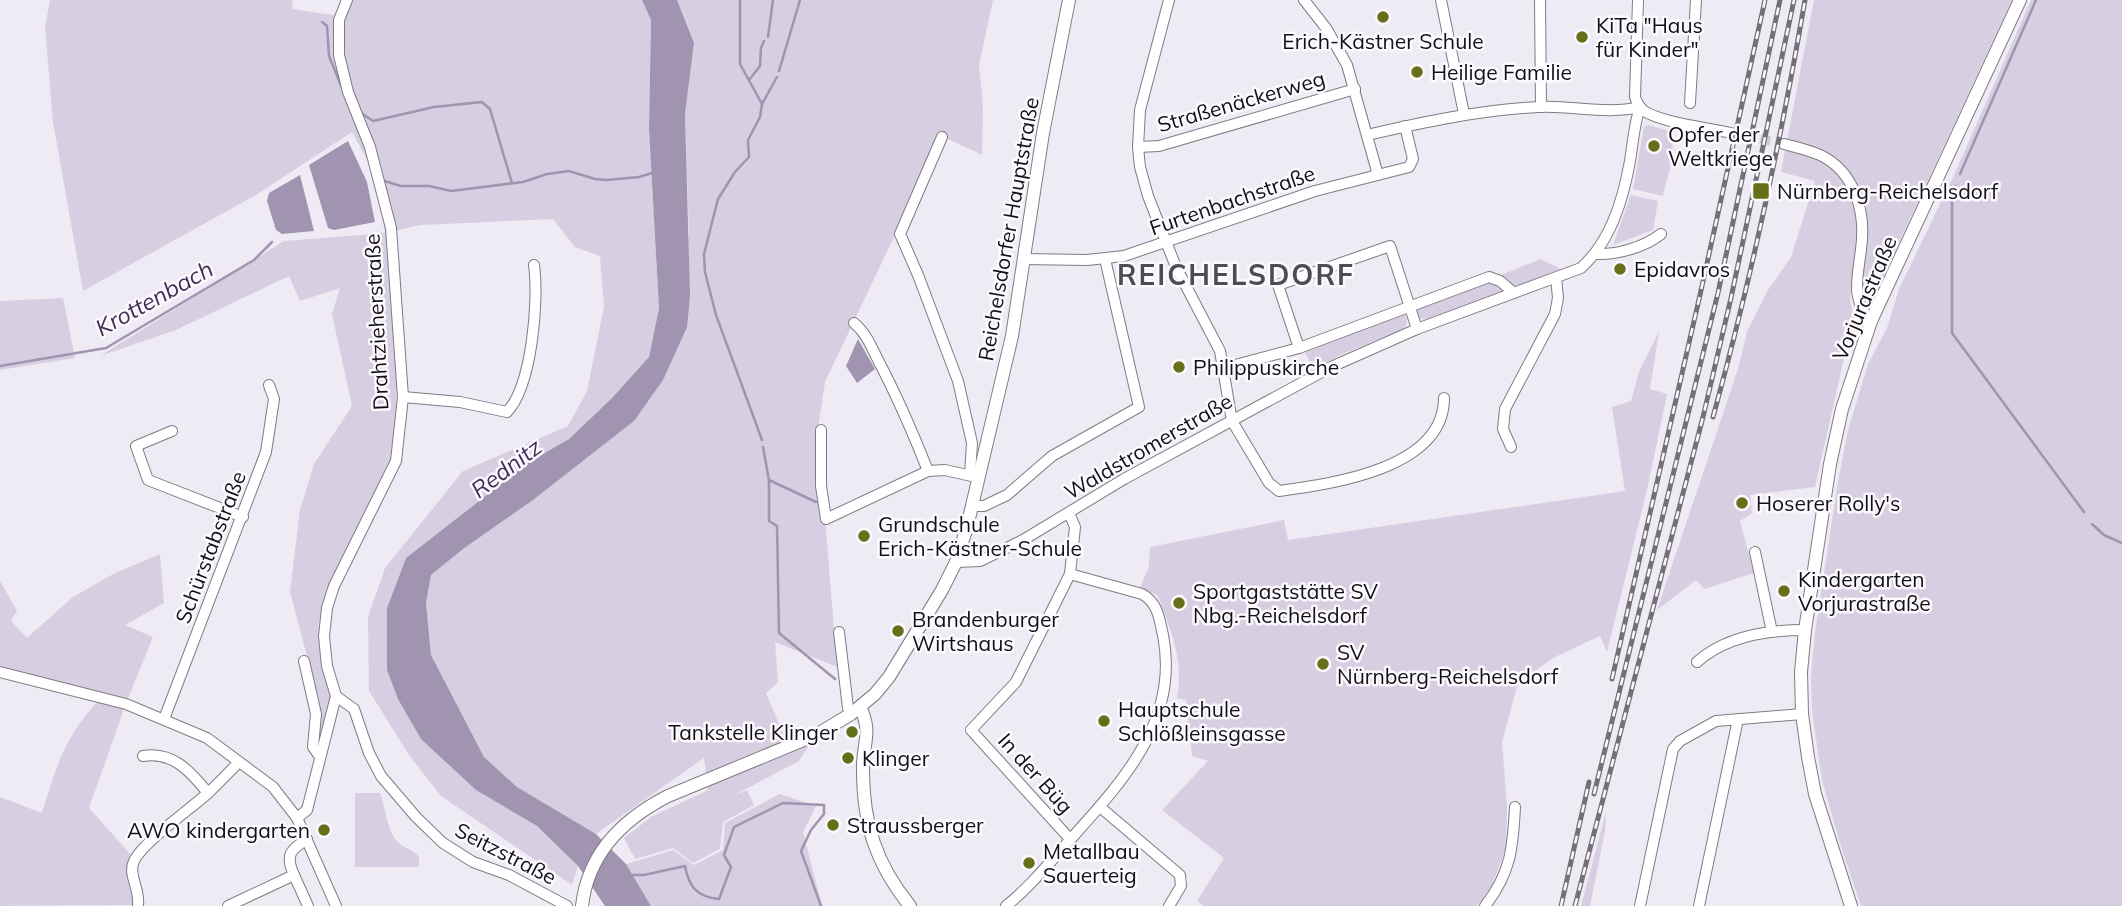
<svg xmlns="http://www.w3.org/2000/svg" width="2122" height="906" font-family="Mulish,sans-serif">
<rect width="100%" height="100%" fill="#efebf5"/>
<g fill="#d7cee2">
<polygon points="50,0 293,0 292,9 346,17 353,0 642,0 651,20 649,129 659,308 649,357 612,398 569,439 529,462 406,558 387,608 476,790 537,826 578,866 572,885 441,796 409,755 369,691 368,617 385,568 463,471 568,426 587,391 604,307 600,256 575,247 553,219 420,225 386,233 397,358 396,412 390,460 327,591 318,625 322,663 332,696 322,741 318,740 319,701 290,592 300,510 314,464 352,406 332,314 340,288 300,301 289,276 176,330 100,356 284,241 385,233 374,173 352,132 256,195 83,291 53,122 45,28"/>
<polygon points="677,0 993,0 979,65 983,105 982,155 942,136 825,382 818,429 837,667 775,642 778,682 766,693 785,738 810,744 799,761 731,797 747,790 754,805 723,822 720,849 693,863 673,848 635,859 624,838 651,817 708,790 704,758 596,834 517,787 484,757 431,655 426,603 431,575 463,549 533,500 634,421 689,236 685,114 694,43"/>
<polygon points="1814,0 2012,0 1874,296 1863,292 1861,285 1864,260 1854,258 1850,301 1858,332 1844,328 1847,345 1845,354 1815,487 1750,495 1752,513 1740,521 1754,573 1704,589 1696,580 1657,610 1738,369 1747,332 1768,290 1791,257 1815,181 1781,172"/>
<polygon points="2031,0 2122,0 2122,906 1861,906 1841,847 1822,780 1812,712 1811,674 1815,633 1837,487 1848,430 1868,364 1887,328 1899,289 1955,173"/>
<path d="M1648,125L1667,130C1680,146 1667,177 1663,196L1633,189L1644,127Z"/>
<polygon points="1631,195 1658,201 1653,230 1613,245"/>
<polygon points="1540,259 1561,269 1515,287 1499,276"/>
<polygon points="1488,280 1507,290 1427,320 1419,318 1415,307"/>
<polygon points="63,298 75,358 0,370 0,301"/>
<polygon points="1404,311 1407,320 1405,328 1340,355 1314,369 1304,351"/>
<path d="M1659,331L1650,389L1667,394L1647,490L1607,652L1600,636L1553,658L1518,683L1502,742L1507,806L1506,849L1491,887L1477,906H1204L1197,901L1224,858L1162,810L1208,761L1192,756L1186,700L1177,698C1184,659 1171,630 1157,595L1140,588L1149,566L1150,547L1284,520L1288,540L1625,491L1612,407L1631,401L1639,372Z"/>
<polygon points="160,554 164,603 125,625 153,637 126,703 0,668 0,581 17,611 11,621 27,638 73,597 115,573"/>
<path d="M97,702L124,709L89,808L131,855L128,866L135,905L0,906V797L42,813C56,768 64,738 97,702Z"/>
<path d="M355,793H380C386,808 386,829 397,841C402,848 411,848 419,857V867H355Z"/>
<polygon points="780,794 816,806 803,832 822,906 651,906 626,864 673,850 694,865 723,850 725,823"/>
<polygon points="1606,812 1605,831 1590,906 1581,906"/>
</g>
<g fill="#a194b1">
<polygon points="642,0 677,0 694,43 685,114 690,296 687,327 663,380 634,421 533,500 463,549 431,575 426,603 431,655 484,757 517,787 596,834 626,864 651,906 605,906 578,866 537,826 476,790 421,739 398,699 387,670 387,608 406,558 529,462 569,439 612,398 649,357 659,308 649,129 651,20"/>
<polygon points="348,141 367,182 375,222 334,230 328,228 309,165"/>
<polygon points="300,175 314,231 282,234 276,230 267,201 269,193"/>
<polygon points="858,339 875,369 857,383 846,366"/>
</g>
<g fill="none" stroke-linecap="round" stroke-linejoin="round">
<g stroke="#a194b1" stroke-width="2.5">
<polyline points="740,0 740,64 762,104"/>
<polyline points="322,22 327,26 329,56 342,88"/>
<polyline points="768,37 773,0"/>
<polyline points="779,71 800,0"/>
<polyline points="749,80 760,66 761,48 764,41"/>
<polyline points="361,113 373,121 434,107 482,102 490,109 512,183"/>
<polyline points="1960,174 2036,0"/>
<polyline points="384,181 401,186 429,186 451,191 523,182 547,174 569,171 595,179 607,180 639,177 652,173"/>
<polyline points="1955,186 1952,194 1952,333 2084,512"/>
<polyline points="0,366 106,348 254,260 272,242"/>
<polyline points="762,440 716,315 705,272 704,254 718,199 735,172 749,157 748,140 760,117 762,104 777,77"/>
<polyline points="763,447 769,480 769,521 777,526 779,633 835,679"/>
<polyline points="769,480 816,502"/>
<polyline points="2092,524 2104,535 2122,543"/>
<path d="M632,875H644L685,866C689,887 697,897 719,899L731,867L724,855L734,827L783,803L824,805V814L811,830L801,851L821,906"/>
</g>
<polyline stroke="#cecad3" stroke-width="10" stroke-dasharray="10 5" stroke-linecap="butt" points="1731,133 1784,144"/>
<defs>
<g id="minor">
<path d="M1169,0L1140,110L1138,147L1140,167L1148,196L1176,267L1220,351L1232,421L1269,483L1279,491C1331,484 1444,469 1444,398"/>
<polyline points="1304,0 1326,28 1347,65 1378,175"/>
<polyline points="1441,0 1464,114"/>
<polyline points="1540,0 1541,107"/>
<path d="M1638,0L1635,97C1637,103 1639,107 1644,111C1663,123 1708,128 1731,133"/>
<polyline points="1690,103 1696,0"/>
<path d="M1367,135C1424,122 1479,110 1538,107C1571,105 1607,115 1640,107"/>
<polyline points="942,137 900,234 918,275 958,381 972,443 970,475"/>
<path d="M1784,144C1796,147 1809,150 1820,155C1856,172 1866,214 1861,249C1858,277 1850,299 1871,321"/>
<polyline points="1138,147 1159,146 1355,89"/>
<path d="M1596,254C1617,255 1645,247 1661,234"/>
<polyline points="1023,259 1087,260 1124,256 1315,191 1409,167 1413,159 1405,126"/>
<path d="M854,323C866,333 871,346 878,360C897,396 913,433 928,471"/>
<polyline points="1299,348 1278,285 1390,246 1417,329"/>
<polyline points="1224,368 1299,348 1489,277 1500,281 1514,293"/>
<path d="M403,397L460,402L507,412C532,386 539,300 534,265"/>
<polyline points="821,430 821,486 826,519 928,471 945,470 976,477"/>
<polyline points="172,431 136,446 148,480 243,517"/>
<polyline points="1511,447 1503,429 1505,409 1555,314 1558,298 1556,278"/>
<polyline points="973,506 984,506 1007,495 1052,456 1139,407 1105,259"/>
<polyline points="1069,513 1075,527 1070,574 1016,682 971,730 1070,839"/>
<polyline points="1755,552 1772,632"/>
<path d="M956,562L980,561L1023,540L1124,479L1331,367L1417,329L1581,268C1611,241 1623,200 1630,161C1633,143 1634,124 1640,107"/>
<polyline points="839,632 848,708 851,714"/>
<polyline points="304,661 316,714 313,747 320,757"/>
<path d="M1697,662C1726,636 1767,630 1805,630"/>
<polyline points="0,672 126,704 207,738 273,787 297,818 336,906"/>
<polyline points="336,696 354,709 369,753 381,776 416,817 443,843 473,862 509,875 567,906"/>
<polyline points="164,719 266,452 274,399 269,385"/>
<path d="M143,756C173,751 191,772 208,793"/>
<polyline points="1100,807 1180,875 1181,886 1169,906"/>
<polyline points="297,818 307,810 336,696 327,666 324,636 327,608 334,586 396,461 403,397 391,228 370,147 348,92 339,55 339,20 347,0"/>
<polyline points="294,875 308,906"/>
<path d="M138,906C140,888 129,877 133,864C137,846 192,808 208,793C219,783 229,772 239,762"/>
<path d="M228,906L294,875C285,855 290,850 307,839"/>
<path d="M1006,906C1030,887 1048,864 1069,841C1122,782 1180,721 1163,635C1159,618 1158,603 1142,594L1070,574"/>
<path d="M1485,906C1511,873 1513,847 1515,807"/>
<polyline points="1640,906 1673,749 1680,741 1716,721 1802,714"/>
<polyline points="1699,906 1738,719"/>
</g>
<g id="major">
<path d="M860,707C873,733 862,744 863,770C863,824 876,864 910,906"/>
<path d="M582,906C588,853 623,819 668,796L818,734L851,714L875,694L889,677L942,590L956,562L967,527L1012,336L1043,133L1069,0"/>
<polyline points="1851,906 1815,794 1808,757 1802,714 1801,672 1805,630 1830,464 1842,409 1871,321 2020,0"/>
</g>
</defs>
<use href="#minor" stroke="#7f7b84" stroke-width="12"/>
<use href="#major" stroke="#7f7b84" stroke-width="14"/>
<use href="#minor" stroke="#fff" stroke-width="10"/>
<use href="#major" stroke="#fff" stroke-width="12"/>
<defs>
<g id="rail">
<path d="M1713,417C1751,279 1781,140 1805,0"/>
<polyline points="1612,679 1700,295 1765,0"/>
<polyline points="1594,794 1718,293 1780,0"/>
<polyline points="1561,906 1589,782"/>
<polyline points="1575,906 1703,417 1731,298 1794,0"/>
</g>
</defs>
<use href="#rail" stroke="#737076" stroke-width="5"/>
<use href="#rail" stroke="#fcf9ff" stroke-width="2.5" stroke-dasharray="8" stroke-linecap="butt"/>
</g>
<g fill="#667019" stroke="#fcf9ff" stroke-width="2.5">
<circle cx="1383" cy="17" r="7"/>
<circle cx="1582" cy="37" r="7"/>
<circle cx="1417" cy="72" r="7"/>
<circle cx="1654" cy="146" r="7"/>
<rect x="1752" y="182" width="18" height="18" rx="3.5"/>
<circle cx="1620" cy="269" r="7"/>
<circle cx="1179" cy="367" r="7"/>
<circle cx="1742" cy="503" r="7"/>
<circle cx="864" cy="536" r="7"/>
<circle cx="1784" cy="591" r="7"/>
<circle cx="1179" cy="603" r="7"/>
<circle cx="898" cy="631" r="7"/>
<circle cx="1323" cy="664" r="7"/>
<circle cx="1104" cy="721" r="7"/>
<circle cx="852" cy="732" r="7"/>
<circle cx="848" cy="758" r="7"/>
<circle cx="833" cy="825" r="7"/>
<circle cx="324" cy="830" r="7"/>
<circle cx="1029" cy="863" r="7"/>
</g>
<g text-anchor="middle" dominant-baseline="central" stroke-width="5" stroke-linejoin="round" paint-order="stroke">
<g font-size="21" fill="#121014" stroke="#fcf9ff" text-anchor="start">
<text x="1596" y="25">KiTa "Haus<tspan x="1596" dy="24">für Kinder"</tspan></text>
<text x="1383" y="41" text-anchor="middle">Erich-Kästner Schule</text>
<text x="1431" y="72">Heilige Familie</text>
<text x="1668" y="134">Opfer der<tspan x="1668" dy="24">Weltkriege</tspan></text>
<text x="1777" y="191">Nürnberg-Reichelsdorf</text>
<text x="1634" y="269">Epidavros</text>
<text x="1193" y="367">Philippuskirche</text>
<text x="1756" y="503">Hoserer Rolly's</text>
<text x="878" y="524">Grundschule<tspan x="878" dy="24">Erich-Kästner-Schule</tspan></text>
<text x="1798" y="579">Kindergarten<tspan x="1798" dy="24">Vorjurastraße</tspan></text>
<text x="1193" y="591">Sportgaststätte SV<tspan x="1193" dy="24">Nbg.-Reichelsdorf</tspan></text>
<text x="912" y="619">Brandenburger<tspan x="912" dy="24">Wirtshaus</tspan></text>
<text x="1337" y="652">SV<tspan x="1337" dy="24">Nürnberg-Reichelsdorf</tspan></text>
<text x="1118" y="709">Hauptschule<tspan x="1118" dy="24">Schlößleinsgasse</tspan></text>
<text x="838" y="732" text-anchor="end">Tankstelle Klinger</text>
<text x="862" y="758">Klinger</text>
<text x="847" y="825">Straussberger</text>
<text x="310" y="830" text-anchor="end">AWO kindergarten</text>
<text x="1043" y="851">Metallbau<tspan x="1043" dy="24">Sauerteig</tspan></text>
</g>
<g font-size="21" fill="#121014" stroke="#fcf9ff">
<text transform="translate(1241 101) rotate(-16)">Straßenäckerweg</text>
<text transform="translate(1232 200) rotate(-19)">Furtenbachstraße</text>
<text transform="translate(1008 229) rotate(-80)">Reichelsdorfer Hauptstraße</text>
<text transform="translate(1864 298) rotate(-67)">Vorjurastraße</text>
<text transform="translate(376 322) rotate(-93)">Drahtzieherstraße</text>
<text transform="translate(1148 446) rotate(-30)">Waldstromerstraße</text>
<text transform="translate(210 547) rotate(-69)">Schürstabstraße</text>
<text transform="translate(1036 773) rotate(48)">In der Büg</text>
<text transform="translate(506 853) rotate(27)">Seitzstraße</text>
</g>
<g font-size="23" font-style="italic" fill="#422d56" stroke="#fcf9ff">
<text transform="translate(154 298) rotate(-29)">Krottenbach</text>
<text transform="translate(506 468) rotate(-37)">Rednitz</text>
</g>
<g font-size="28" font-weight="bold" letter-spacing="2" fill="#4f4b53" stroke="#fcf9ff">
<text x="1236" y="274">REICHELSDORF</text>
</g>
</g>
</svg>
